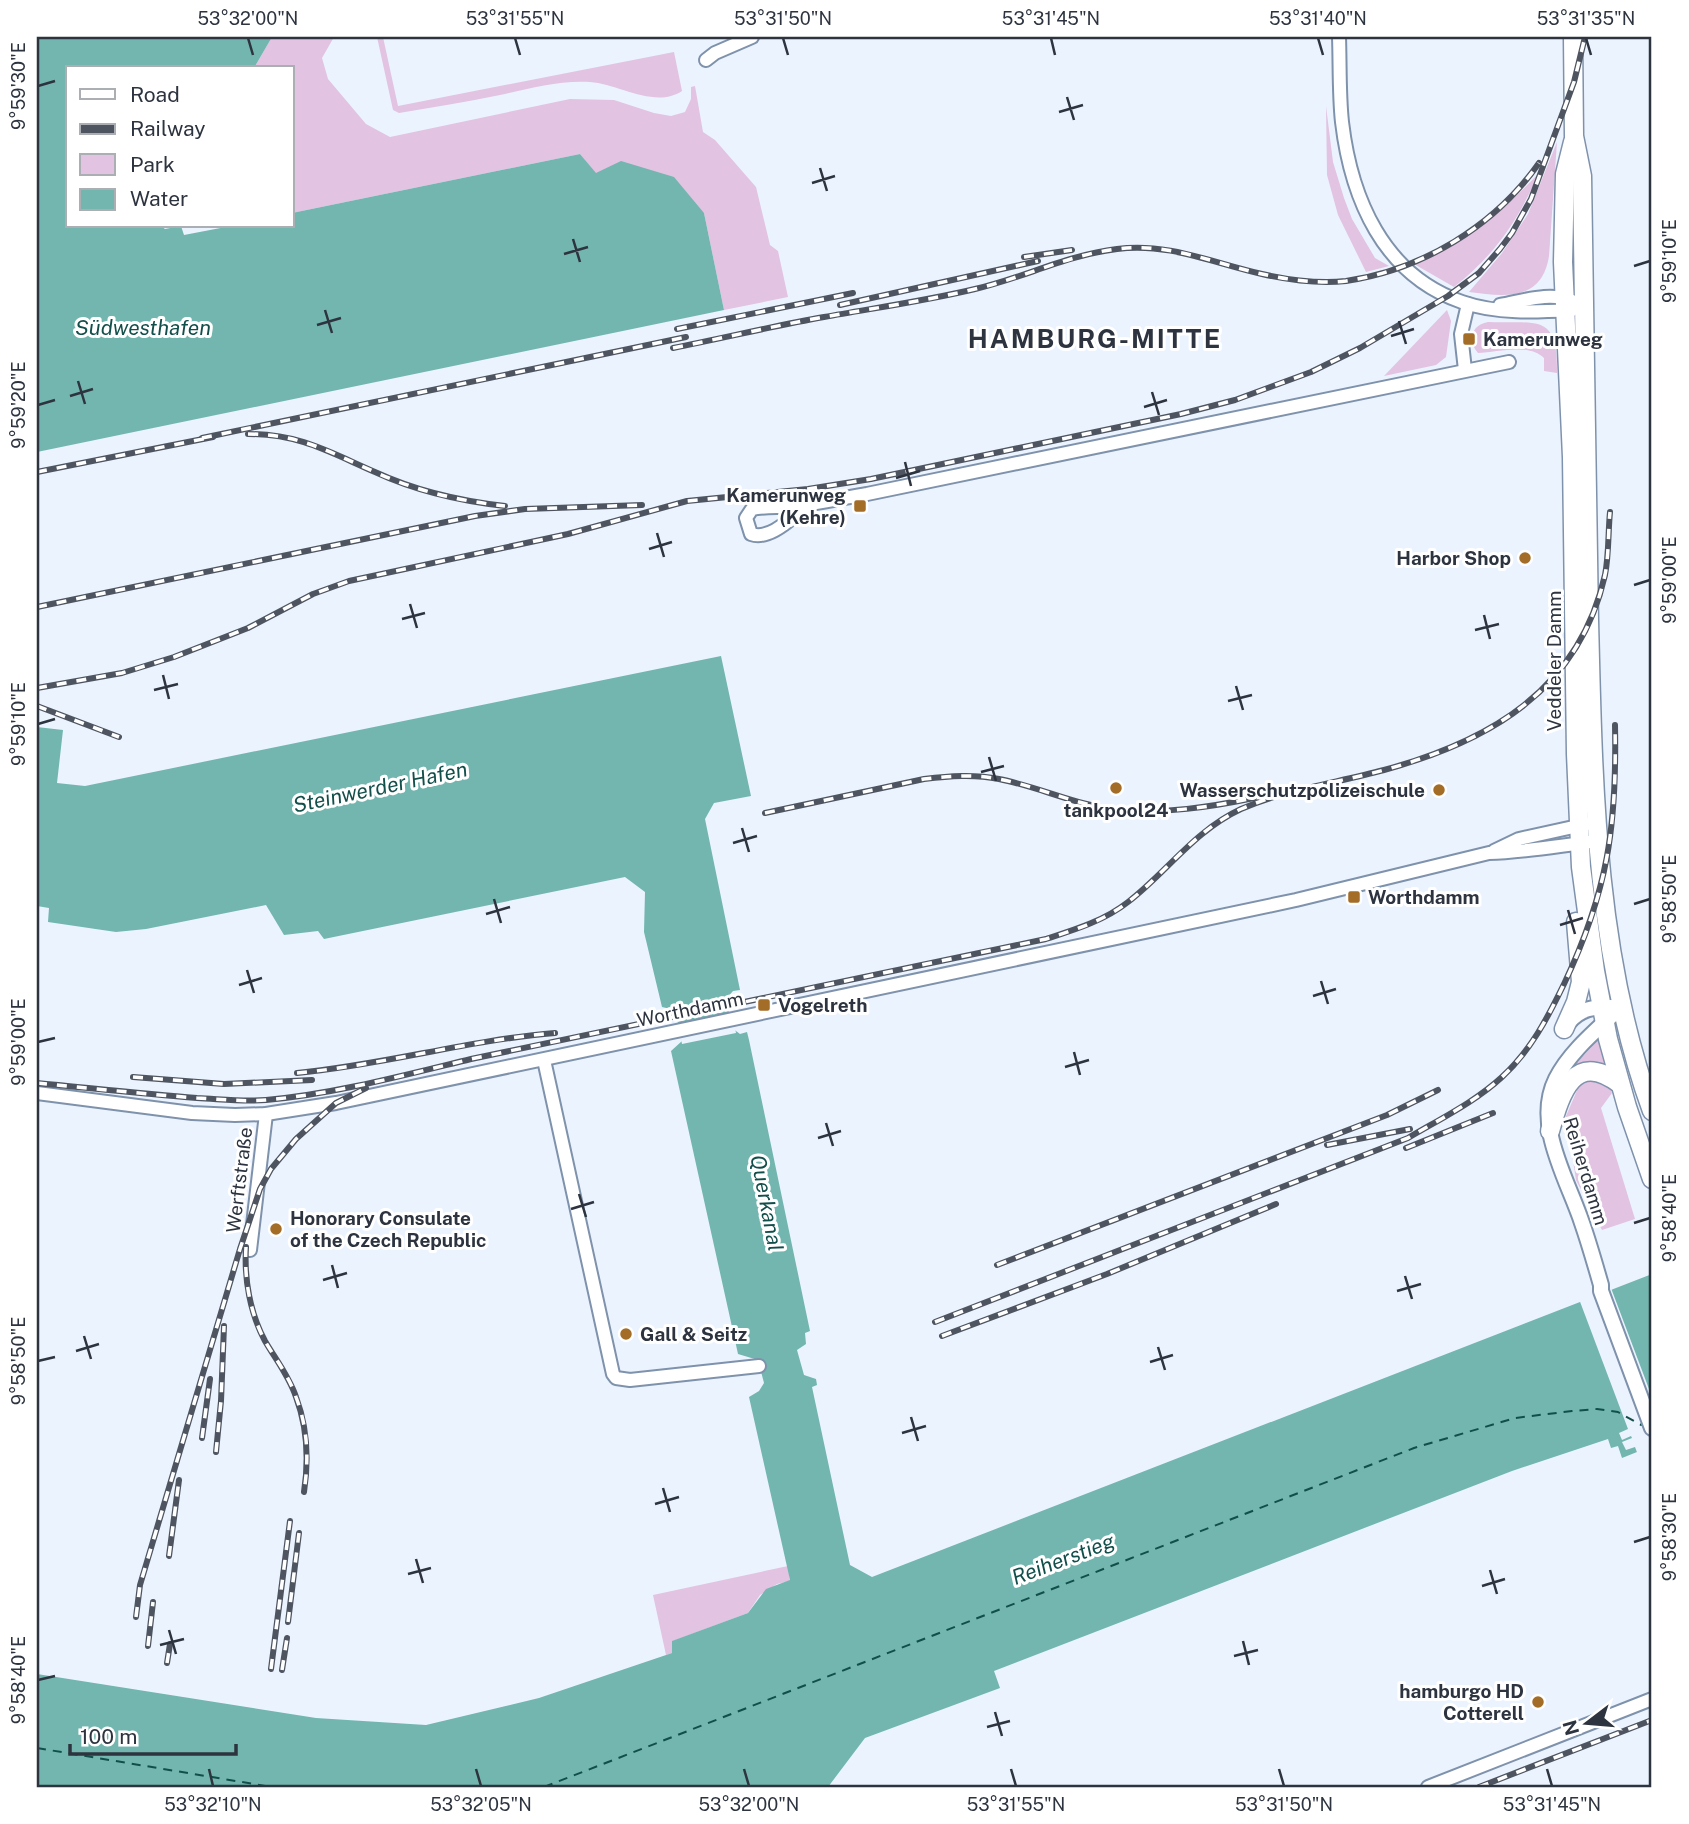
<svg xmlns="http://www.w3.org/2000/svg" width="1689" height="1824" font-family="'Public Sans',sans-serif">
<rect width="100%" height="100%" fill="#ebf3ff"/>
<g fill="#e2c3e2">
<polygon points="272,37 334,37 322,58 328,79 366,124 390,137 570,99 614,100 654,113 671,116 685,112 691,99 691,87 695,86 703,132 715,140 756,187 770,245 778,251 788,297 724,310 704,213 596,174 580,154 292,213 292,68 254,68"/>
<path d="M377,37H383L398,106L674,52L682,91C655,109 619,84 590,82C560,80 528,89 500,95C466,102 433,107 399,113L393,110Z"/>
<polygon points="1326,106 1333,162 1344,198 1352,219 1375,258 1389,266 1366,272 1338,215 1327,175"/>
<path d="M1557,142L1549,256C1542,301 1506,297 1469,292L1502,253L1528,214Z"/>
<path d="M1539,173C1518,220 1495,255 1454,287L1414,264C1463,243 1502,212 1539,173Z"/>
<polygon points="1447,310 1451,321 1446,357 1436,365 1384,376"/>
<path d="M1488,322C1537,324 1558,312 1557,373L1544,371V358C1529,343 1498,352 1478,353C1467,341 1471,325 1488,322Z"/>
<polygon points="1600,1038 1608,1068 1568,1075 1569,1071"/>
<polygon points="1581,1081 1608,1083 1612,1093 1601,1108 1635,1219 1602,1230 1576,1180 1566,1116"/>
<polygon points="788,1566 790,1581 777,1584 760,1595 748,1613 673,1641 672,1653 666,1655 653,1595"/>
</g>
<g fill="#72b6af">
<polygon points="37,37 272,37 254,68 68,68 68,226 161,226 165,229 181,226 184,235 231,226 292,226 292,213 580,154 596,173 621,161 674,177 704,213 724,310 37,452"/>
<polygon points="721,656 751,796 714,803 705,819 740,990 733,991 726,999 732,1028 740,1034 747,1032 749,1040 810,1331 805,1333 806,1344 797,1350 804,1375 816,1379 817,1385 812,1387 850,1565 872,1577 1652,1274 1652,1446 1622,1458 1618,1446 1611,1448 1608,1439 1512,1471 994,1671 1000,1688 865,1738 828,1787 37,1787 37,1674 316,1718 426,1725 539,1698 672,1653 672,1641 748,1613 766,1589 790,1580 749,1397 759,1391 764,1383 758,1360 738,1354 671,1051 682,1041 675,1010 662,1007 644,932 645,892 625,877 324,939 318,931 284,935 266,905 146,929 116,932 48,922 49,908 37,906 37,727 63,730 57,783 85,786"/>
</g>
<g fill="#ebf3ff">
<polygon points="732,1013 736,1033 682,1044 678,1025"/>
<polygon points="1614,1284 1611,1288 1652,1397 1652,1450 1638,1455 1635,1447 1626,1450 1622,1442 1632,1438 1631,1436 1622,1440 1619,1433 1628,1429 1579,1299"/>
</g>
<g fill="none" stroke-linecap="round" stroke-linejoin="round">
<g stroke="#124f4b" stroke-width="2" stroke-dasharray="9 7" stroke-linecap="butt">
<polyline points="37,1748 272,1787"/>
<polyline points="544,1787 1414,1448 1515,1418 1572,1411 1597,1409 1618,1412 1641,1425 1642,1423"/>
</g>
<defs>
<g id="minor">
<path d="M1339,37C1340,65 1339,94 1342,122C1351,198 1383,275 1462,302C1496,314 1536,312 1572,310"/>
<polyline points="706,60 715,53 752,37"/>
<path d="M1500,305C1523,301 1550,291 1572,301"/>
<polyline points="1465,370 1461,334 1468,304"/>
<path d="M810,504C794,515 771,541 751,534L746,518L752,509C767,506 782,508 796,506C820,503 844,498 867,494L1509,362"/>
<polyline points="1494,851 1519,839 1587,824"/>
<polyline points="544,1060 613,1374 616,1378 630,1380 759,1366"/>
<path d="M37,1093L192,1113L235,1115L266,1114L336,1103L1296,900L1489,853C1526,852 1562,845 1599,841"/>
<polyline points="250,1250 266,1114"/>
<polyline points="1428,1787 1652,1699"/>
</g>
<g id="tertiary">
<path d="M1621,1007C1598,1029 1570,1051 1556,1079C1533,1125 1568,1180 1582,1223C1589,1243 1595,1264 1601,1285V1291L1652,1428"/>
<path d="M1568,1023C1581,1008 1593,1007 1612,1007"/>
</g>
<g id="primary">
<path d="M1573,37L1574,136L1582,176C1585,324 1586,472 1589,620C1593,784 1595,955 1652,1111"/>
<polyline points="1573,142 1565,174 1563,262 1572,457 1576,754 1581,867 1595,971 1608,1039 1627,1107 1652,1179"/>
<polyline points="1564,1029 1576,1002 1581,982 1576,922"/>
<path d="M1550,1131C1561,1092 1574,1050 1620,1084"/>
</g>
</defs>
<use href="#minor" stroke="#7f92ac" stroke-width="16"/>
<use href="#tertiary" stroke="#7f92ac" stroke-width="18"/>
<use href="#primary" stroke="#7f92ac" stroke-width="21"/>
<use href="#minor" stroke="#fff" stroke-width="12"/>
<use href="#tertiary" stroke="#fff" stroke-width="14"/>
<use href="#primary" stroke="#fff" stroke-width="18"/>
<defs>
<g id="rail">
<polyline points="1024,257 1072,250"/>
<polyline points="840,305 1038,261"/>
<polyline points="677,329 853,293"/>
<path d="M673,348C724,338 773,326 824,317C874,308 925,301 975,289C1023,278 1067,255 1117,249C1167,242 1213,263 1262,274C1289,280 1318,284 1346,281C1422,270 1495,226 1539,163"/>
<path d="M248,434C300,434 329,452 375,472C416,491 460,501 505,506"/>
<polyline points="202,438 686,337"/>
<polyline points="37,472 213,437"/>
<polyline points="37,607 475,516 525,509 642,505"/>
<polyline points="37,688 122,673 174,657 248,628 313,594 349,581 568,534 687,501 808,489 871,479 1181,414 1235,400 1311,372 1360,348 1448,296 1479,273 1500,249 1512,233 1531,199 1574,82 1585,37"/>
<polyline points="37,706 119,737"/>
<path d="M765,813L924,779C949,776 974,774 999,779C1040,787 1078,806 1119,810C1164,814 1210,807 1254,798"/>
<path d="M297,1073C384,1065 468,1040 555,1033"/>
<polyline points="133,1077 224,1084 312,1080"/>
<path d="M37,1083C90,1088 143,1094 197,1098C220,1099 243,1102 266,1100C334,1094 405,1075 471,1059L1046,939C1074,930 1104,921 1128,902C1167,872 1194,831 1241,809C1287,789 1336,783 1384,770C1490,741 1579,690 1605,575C1609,555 1608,532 1610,512"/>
<polyline points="1327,1145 1410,1129"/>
<polyline points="1406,1148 1493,1113"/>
<path d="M246,1247C244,1279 250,1313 265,1341C276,1360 289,1376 296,1397C308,1429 309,1459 304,1492"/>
<polyline points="997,1265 1387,1115 1438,1090"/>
<path d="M935,1322L1408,1138C1440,1119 1475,1102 1502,1077C1531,1050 1547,1019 1564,984C1608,891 1617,826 1615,725"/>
<polyline points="942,1336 1107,1274 1276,1204"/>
<polyline points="202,1438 210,1379"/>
<polyline points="216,1452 221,1401 224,1326"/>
<polyline points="169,1556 179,1480"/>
<polyline points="136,1617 140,1585 240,1249 260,1189 271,1169 296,1139 336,1103 366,1088"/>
<polyline points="288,1622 299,1533"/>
<polyline points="148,1646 153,1602"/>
<polyline points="167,1663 170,1644"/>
<polyline points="271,1669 290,1521"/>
<polyline points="282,1670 287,1638"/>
<polyline points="1479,1787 1652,1720"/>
</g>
</defs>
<use href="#rail" stroke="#4e5560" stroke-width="6"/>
<use href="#rail" stroke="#fff" stroke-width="3.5" stroke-dasharray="10" stroke-linecap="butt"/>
</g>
<path fill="none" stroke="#2d343f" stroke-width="2.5" d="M248,38L253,55M515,38L520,55M783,38L788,55M1051,38L1055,55M1318,38L1323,55M1586,38L1591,55M38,86L55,81M1067,97L1074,120M1059,112L1083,105M820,168L827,191M812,183L835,176M573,239L580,262M564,254L588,247M1634,266L1650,261M325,310L332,333M1399,321L1406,344M317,325L341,318M1391,336L1414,329M78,381L85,404M1152,392L1159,415M70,396L93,389M38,405L55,400M1144,407L1167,400M905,462L911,486M896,478L920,471M657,533L664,557M649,549L672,542M1634,585L1650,580M410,604L417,628M1484,615L1490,639M402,619L425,613M1475,630L1499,624M163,675L169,699M1236,686L1243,710M154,690L178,684M1228,701L1252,695M38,724L55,719M989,757L996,781M981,772L1004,766M742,828L749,852M733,843L757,836M494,899L501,923M1634,904L1650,899M1568,910L1575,934M486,914L510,907M1560,925L1583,918M247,970L254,993M1321,981L1328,1004M239,985L262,978M1313,996L1336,989M38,1042L55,1038M1074,1052L1080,1075M1065,1067L1089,1060M826,1123L833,1146M818,1138L841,1131M579,1194L586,1217M571,1209L594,1202M1634,1223L1650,1218M332,1265L338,1288M1405,1276L1412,1299M323,1280L347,1273M1397,1291L1421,1284M84,1336L91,1359M1158,1347L1165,1370M76,1351L99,1344M38,1361L55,1357M1150,1362L1173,1355M911,1417L918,1441M902,1433L926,1426M663,1488L670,1512M655,1504L679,1497M1634,1542L1650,1537M416,1559L423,1583M1490,1570L1497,1594M408,1574L431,1568M1482,1586L1505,1579M169,1630L176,1654M1243,1641L1249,1665M160,1645L184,1639M1234,1656L1258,1650M38,1680L55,1676M995,1712L1002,1736M987,1727L1010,1721M209,1769L213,1786M476,1769L481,1786M744,1769L749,1786M1011,1769L1016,1786M1279,1769L1284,1786M1547,1769L1552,1786"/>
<g fill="#a36d27" stroke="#fff" stroke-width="2.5">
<rect x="1462" y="332" width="14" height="14" rx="3.5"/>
<rect x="853" y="499" width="14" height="14" rx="3.5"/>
<circle cx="1525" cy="558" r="7"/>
<circle cx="1116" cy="788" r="7"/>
<circle cx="1439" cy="790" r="7"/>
<rect x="1347" y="890" width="14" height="14" rx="3.5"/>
<rect x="757" y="998" width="14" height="14" rx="3.5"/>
<circle cx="276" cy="1229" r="7"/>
<circle cx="626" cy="1334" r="7"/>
<circle cx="1538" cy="1702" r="7"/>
</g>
<g text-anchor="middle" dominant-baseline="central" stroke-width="6" stroke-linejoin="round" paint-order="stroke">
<g font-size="19" font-weight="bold" fill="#2d343f" stroke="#fff" text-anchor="start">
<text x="1483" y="339">Kamerunweg</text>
<text x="846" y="495" text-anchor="end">Kamerunweg<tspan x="846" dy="22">(Kehre)</tspan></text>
<text x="1511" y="558" text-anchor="end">Harbor Shop</text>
<text x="1425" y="790" text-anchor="end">Wasserschutzpolizeischule</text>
<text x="1116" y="810" text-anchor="middle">tankpool24</text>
<text x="1368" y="897">Worthdamm</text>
<text x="778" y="1005">Vogelreth</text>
<text x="290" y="1218">Honorary Consulate<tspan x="290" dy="22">of the Czech Republic</tspan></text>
<text x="640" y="1334">Gall &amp; Seitz</text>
<text x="1524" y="1691" text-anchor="end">hamburgo HD<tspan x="1524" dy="22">Cotterell</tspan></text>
</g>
<g font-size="19" fill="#2d343f" stroke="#fff">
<text transform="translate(1554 661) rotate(-90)">Veddeler Damm</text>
<text transform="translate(690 1009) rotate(-12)">Worthdamm</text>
<text transform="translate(1586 1171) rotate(73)">Reiherdamm</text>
<text transform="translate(239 1180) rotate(-83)">Werftstraße</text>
</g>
<g font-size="21" font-style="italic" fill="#124f4b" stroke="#fff">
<text x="143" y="327">Südwesthafen</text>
<text transform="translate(380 787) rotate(-12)">Steinwerder Hafen</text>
<text transform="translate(767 1203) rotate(79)">Querkanal</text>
<text transform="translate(1063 1559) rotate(-21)">Reiherstieg</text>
</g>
<g font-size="26" font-weight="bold" letter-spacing="2" fill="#2d343f" stroke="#fff">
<text x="1095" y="338">HAMBURG-MITTE</text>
</g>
</g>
<rect width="1689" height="1824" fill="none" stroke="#ffffff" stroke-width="77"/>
<rect x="66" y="66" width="228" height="161" fill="#ffffff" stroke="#abaeb2" stroke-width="2"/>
<rect x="80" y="89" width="35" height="10" fill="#ffffff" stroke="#abaeb2" stroke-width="2"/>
<text x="130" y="102" font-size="21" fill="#2d343f">Road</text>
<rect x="80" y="124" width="35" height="10" fill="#4e5560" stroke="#abaeb2" stroke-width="2"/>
<text x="130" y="136" font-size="21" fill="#2d343f">Railway</text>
<rect x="80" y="154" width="35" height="21" fill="#e2c3e2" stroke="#abaeb2" stroke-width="2"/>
<text x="130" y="172" font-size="21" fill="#2d343f">Park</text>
<rect x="80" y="189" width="35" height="21" fill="#72b6af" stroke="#abaeb2" stroke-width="2"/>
<text x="130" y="206" font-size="21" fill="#2d343f">Water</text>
<g transform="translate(1587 1723) rotate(254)" stroke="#ffffff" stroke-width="5" paint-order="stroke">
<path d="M0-5L12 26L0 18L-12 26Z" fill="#2d343f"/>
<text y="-10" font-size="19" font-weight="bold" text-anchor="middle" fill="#2d343f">N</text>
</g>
<path d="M70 1744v10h166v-10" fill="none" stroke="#2d343f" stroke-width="3.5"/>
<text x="80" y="1744" font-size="21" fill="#2d343f" stroke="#ffffff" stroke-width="5" paint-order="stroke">100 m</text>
<rect x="38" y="38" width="1612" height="1748" fill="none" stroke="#2d343f" stroke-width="2.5"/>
<g font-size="18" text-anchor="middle" fill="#2d343f">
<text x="248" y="25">53°32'00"N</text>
<text x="515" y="25">53°31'55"N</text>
<text x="783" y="25">53°31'50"N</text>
<text x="1051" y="25">53°31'45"N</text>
<text x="1318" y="25">53°31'40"N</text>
<text x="1586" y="25">53°31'35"N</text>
<text transform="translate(19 86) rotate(-90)" y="6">9°59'30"E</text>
<text transform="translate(1670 261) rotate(-90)" y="6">9°59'10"E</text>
<text transform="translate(19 405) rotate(-90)" y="6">9°59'20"E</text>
<text transform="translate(1670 580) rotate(-90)" y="6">9°59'00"E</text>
<text transform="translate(19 724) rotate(-90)" y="6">9°59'10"E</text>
<text transform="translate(1670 899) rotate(-90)" y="6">9°58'50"E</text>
<text transform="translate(19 1042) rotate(-90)" y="6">9°59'00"E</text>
<text transform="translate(1670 1218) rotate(-90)" y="6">9°58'40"E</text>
<text transform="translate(19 1361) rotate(-90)" y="6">9°58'50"E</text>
<text transform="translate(1670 1537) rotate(-90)" y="6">9°58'30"E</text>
<text transform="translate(19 1680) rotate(-90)" y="6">9°58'40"E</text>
<text x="213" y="1811">53°32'10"N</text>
<text x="481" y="1811">53°32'05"N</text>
<text x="749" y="1811">53°32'00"N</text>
<text x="1016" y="1811">53°31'55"N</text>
<text x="1284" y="1811">53°31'50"N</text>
<text x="1552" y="1811">53°31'45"N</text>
</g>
</svg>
